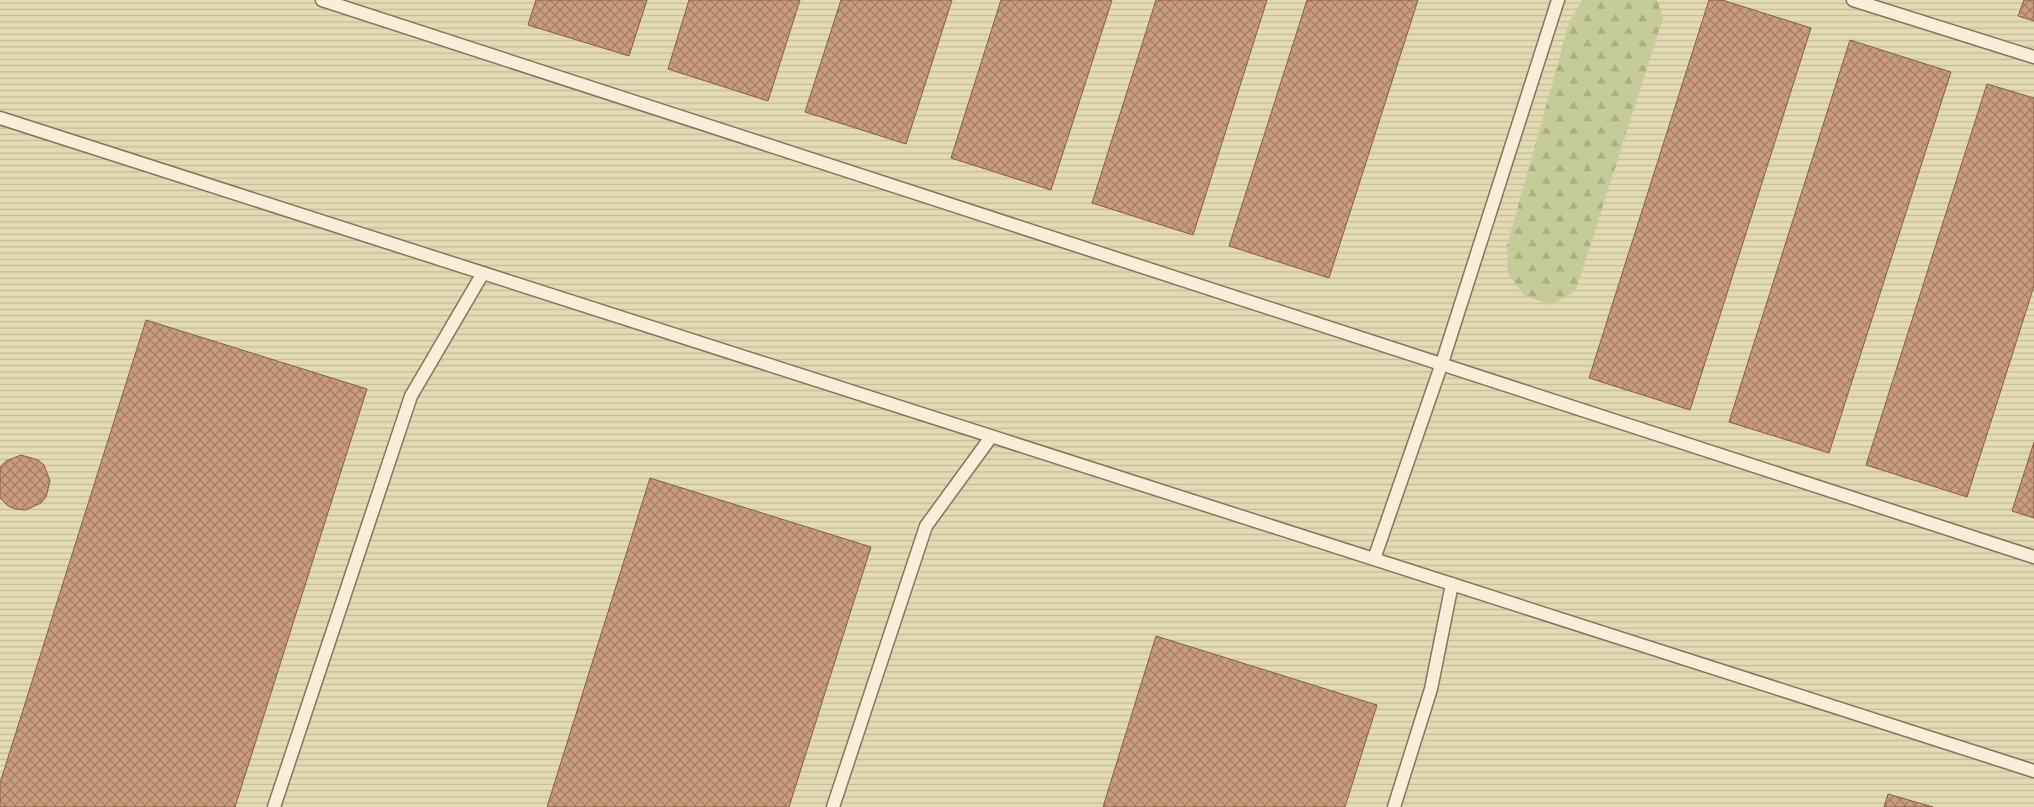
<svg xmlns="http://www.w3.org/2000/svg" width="2034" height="807" font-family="'Roboto Serif',serif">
<defs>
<pattern id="farmland-rules" width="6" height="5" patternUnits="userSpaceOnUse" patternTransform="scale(1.25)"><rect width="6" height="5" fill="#e3dbb3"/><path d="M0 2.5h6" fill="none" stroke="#c4bc9a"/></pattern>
<pattern id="forest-firs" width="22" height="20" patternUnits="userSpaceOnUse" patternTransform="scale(1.25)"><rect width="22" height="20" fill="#c6cb9a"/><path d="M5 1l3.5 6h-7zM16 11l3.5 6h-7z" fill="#abae84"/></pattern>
<pattern id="building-cross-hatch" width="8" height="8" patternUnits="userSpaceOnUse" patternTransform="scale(1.25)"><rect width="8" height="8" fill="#ca9c7c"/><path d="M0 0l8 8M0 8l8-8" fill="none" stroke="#a57f65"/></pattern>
</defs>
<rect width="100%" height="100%" fill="#ede1c6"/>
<rect fill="url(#farmland-rules)" x="0" y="0" width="2034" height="807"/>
<polygon fill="url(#forest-firs)" points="1582,0 1657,0 1663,18 1576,290 1552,305 1525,296 1508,274 1507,246 1569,23"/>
<g fill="url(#building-cross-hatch)" stroke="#875d42">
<polygon points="536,0 647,0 629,56 528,25"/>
<polygon points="689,0 800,0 768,101 668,69"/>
<polygon points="841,0 952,0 906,144 805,112"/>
<polygon points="1001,0 1112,0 1051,190 951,158"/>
<polygon points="1156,0 1267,0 1193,235 1092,203"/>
<polygon points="1307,0 1418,0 1329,278 1229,246"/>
<polygon points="1709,0 1722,0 1811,28 1690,410 1589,378"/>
<polygon points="2024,0 2034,0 2034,21 2018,16"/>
<polygon points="1850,40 1951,72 1829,453 1729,422"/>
<polygon points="1987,84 2034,98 2034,286 1967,497 1866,465"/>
<polygon points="146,320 367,389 235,807 0,807 0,783"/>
<polygon points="2034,442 2034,518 2012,511"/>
<polygon points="21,455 38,460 44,465 50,481 46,497 41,503 26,510 16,509 8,506 0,498 0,467 6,461"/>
<polygon points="650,478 871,547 789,807 547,807"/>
<polygon points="1156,636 1377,705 1345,807 1103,807"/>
<polygon points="1888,794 1933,807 1884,807"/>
</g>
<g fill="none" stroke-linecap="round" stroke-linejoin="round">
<defs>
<g id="service">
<polyline points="322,0 2034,557"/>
<polyline points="1853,0 2034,57"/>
<polyline points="0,118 2034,771"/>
<polyline points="1374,559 1442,363 1558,0"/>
<polyline points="274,807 411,396 483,273"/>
<polyline points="833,807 926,526 991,437"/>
<polyline points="1394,807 1431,689 1452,584"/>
</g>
</defs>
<use href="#service" stroke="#88735c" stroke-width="15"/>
<use href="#service" stroke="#f8eed9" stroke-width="12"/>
</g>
</svg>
